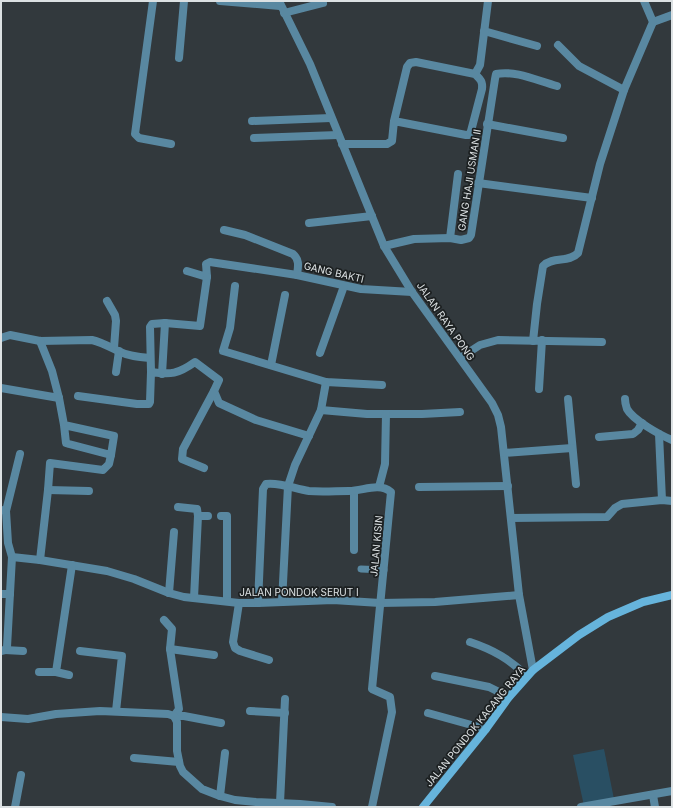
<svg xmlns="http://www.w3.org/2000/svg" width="673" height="808" font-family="Inter,sans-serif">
<rect width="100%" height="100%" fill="#32393d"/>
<polygon fill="#294f63" points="604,749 614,799 584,806 573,755"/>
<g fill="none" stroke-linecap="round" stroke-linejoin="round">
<polyline stroke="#5988a1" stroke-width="7" points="361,569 384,570"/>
<g stroke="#5988a1" stroke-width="8">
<polyline points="153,1 135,134 139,138 171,144"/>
<polyline points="220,1 280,6"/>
<polyline points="279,1 310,64 384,246 412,292 492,403 498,415 501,427 519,595 533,670"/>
<polyline points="284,13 323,3"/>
<polyline points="653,22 672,15"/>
<polyline points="484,31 537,46"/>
<polyline points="558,45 579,66 624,90"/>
<polyline points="179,58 184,1"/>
<polyline points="475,74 480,65 488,1"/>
<polyline points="252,121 331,118"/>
<polyline points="487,124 563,138"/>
<polyline points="254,138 338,135"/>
<path d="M342,144H387L392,141L394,121L407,67L410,63L416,62L475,74C480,79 483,81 482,89L471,131L469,135H466L394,121"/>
<polyline points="478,183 592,198"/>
<polyline points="309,223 372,216"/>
<path d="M224,230L245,235L293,254C300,260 298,267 297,275"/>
<polyline points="450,238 458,174"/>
<path d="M384,246L414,239L450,238L461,240L469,238L471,235L495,79L496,74C516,70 538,81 557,86"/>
<polyline points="187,271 207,277 206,264 210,262 297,275 361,289 412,292"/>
<polyline points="235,286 230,328 223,351 326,382 382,385"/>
<polyline points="107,301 115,315 116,321 114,348"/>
<path d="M1,338L10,335L40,341L92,340C101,342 110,347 118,351C128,356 139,357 150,358"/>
<polyline points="40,341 52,371 59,398 64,425 114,436 111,455 69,444 66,443 64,425"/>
<path d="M533,341L537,304L543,266C553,256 569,263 578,253L600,164L624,90L653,22L644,1"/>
<polyline points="320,353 344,286"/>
<polyline points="460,358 480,345 498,340 602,342"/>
<polyline points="271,365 285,295"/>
<polyline points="116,372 119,351"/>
<polyline points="151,372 150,327 152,324 165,323 200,326 207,277"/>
<polyline points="162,374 165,323"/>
<polyline points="1,388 59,398"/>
<polyline points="539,389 542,340"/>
<path d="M78,396L137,404H149L150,402L151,372C171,375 178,374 195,362L219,380L214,391L219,403L256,420L309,436"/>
<polyline points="568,399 576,484"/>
<path d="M625,399C625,402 626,406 627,409C633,420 660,435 672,440"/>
<polyline points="321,410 367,414 422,414 460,412"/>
<polyline points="659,434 662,500"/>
<polyline points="599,437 633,434 638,430 642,423"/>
<polyline points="504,453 572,448"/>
<polyline points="204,468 182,459 183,449 214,391"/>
<polyline points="379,487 385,464 386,414"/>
<polyline points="419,487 508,486"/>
<polyline points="48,490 89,491"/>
<polyline points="354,491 354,550"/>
<polyline points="178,507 197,509 198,516 208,516"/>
<polyline points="1,510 6,511 8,543 12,557 7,647 5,650 1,651"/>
<polyline points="6,511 20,454"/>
<polyline points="221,516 227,516 227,601"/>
<polyline points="511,518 607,517 615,508 622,504 662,500 672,501"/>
<polyline points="12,557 40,560 107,571 134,579 169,593 184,597 239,603 258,603 333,600 380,603 435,602 519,595"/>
<polyline points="40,560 48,490 50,463 103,470 109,464 111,455"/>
<polyline points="169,593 174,532"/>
<polyline points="1,594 10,594"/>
<polyline points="194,598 198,516"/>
<polyline points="282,602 288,486 295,465 321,410 326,382"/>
<polyline points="239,603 233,642 235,648 240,651 269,660"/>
<path d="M258,603L263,489L266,484C280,482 295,489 309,491C322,492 336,491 349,491C363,491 379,482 391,492L372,689L390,697L392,712L372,807"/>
<polyline points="164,620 172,629 170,649 179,709 174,716"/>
<path d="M470,642C494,650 509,659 527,676"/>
<polyline points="170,649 214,655"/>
<polyline points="5,650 23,651"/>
<polyline points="80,651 122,656 116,711"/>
<polyline points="39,672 56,672"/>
<polyline points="69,675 56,672 72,565"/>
<polyline points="435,676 489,687 509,697"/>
<polyline points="250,711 285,713"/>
<polyline points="428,713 486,729"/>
<polyline points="174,716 184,716 221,723"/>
<polyline points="1,717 28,719 56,714 100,711 168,714 174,716 177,722 177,751 180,766 183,772 202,789 220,796 235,800 256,802 300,804 332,807"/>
<polyline points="134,758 179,762"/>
<polyline points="653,795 655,807"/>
<polyline points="220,796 225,753"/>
<polyline points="280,803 285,699"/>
<polyline points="15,807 21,775"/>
<polyline points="581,807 672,791"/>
</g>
<polyline stroke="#66b4dc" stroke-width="8" points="423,807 486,729 509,697 533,670 579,635 608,617 643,602 672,595"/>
</g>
<g text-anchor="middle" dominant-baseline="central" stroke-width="3.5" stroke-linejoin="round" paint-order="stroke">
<g font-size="10" fill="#dce1e3" stroke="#1c2021">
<text transform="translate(469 180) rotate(-81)">GANG HAJI USMAN II</text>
<text transform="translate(334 272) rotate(13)">GANG BAKTI</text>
<text transform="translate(446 321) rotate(55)">JALAN RAYA PONG</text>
<text transform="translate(376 546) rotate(-85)">JALAN KISIN</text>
<text x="299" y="592">JALAN PONDOK SERUT I</text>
<text transform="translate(475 726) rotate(-51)">JALAN PONDOK KACANG RAYA</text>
</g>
</g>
<rect width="673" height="808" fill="none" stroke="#dce1e3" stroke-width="4"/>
</svg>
